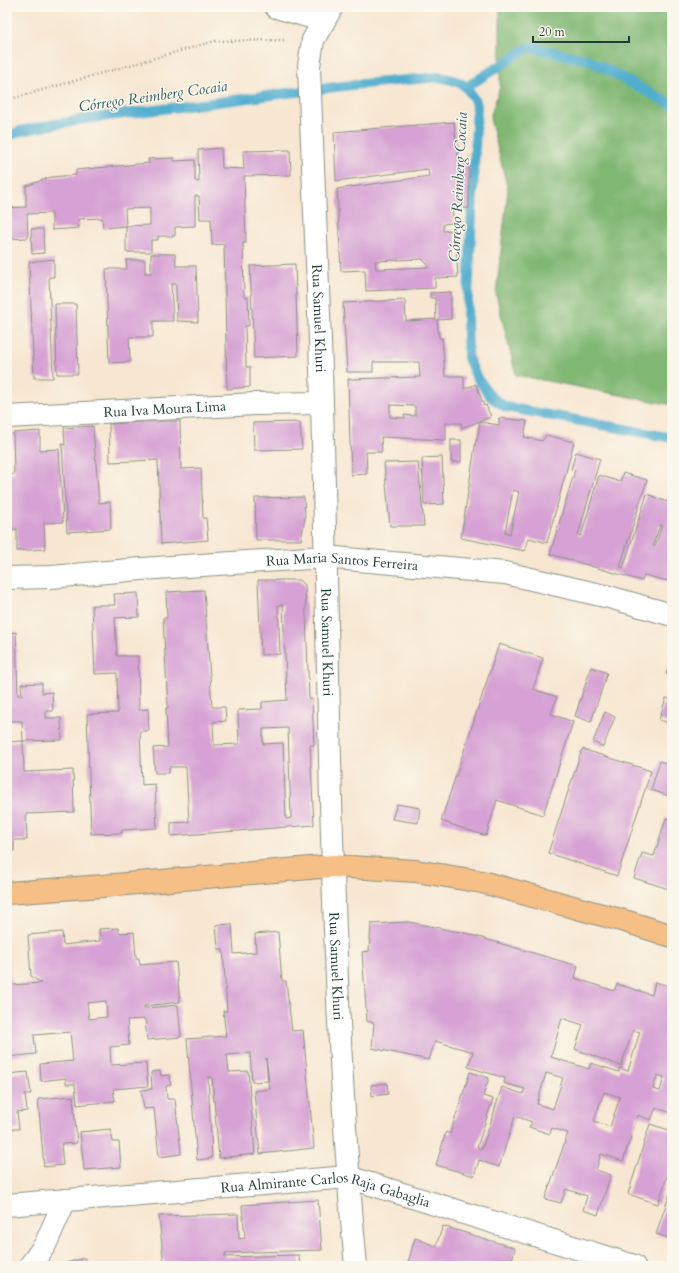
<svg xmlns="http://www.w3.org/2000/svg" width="679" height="1273" font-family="Cardo,serif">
<rect width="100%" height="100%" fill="#fbf7ec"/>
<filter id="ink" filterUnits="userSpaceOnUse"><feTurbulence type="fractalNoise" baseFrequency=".025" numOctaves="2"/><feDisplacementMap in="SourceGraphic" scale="8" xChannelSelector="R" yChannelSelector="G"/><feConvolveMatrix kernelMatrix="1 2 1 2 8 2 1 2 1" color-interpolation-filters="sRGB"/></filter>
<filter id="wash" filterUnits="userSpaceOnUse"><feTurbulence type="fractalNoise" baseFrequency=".012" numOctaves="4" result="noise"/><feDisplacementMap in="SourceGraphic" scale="16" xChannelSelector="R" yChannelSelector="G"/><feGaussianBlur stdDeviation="0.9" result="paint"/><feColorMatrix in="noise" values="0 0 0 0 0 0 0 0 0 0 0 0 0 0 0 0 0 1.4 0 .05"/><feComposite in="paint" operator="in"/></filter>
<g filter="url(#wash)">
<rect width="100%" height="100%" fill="#f7e7d2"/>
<polygon fill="#80b773" stroke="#507a54" points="500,7 672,7 672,405 516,375 496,294 508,190 490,118 500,87"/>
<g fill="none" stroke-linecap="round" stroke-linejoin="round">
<g stroke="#51aecf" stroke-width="10">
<polyline points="468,86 529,47 589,60 672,105"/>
<path d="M7,137L20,131L84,119L351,85L439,77C463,82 466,83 477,105L467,319L468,358L476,376L491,397L506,407L672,438"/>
</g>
</g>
<g id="blocks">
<g fill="#d6a1d4" fill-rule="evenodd">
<path d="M454,122L459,165L469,163V208L452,209L454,223L443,224V231L455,230L458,277L435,278V288L366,291L365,270L341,271L337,189L429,176L428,169L336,181L334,132ZM422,259L430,267L376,269L375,261Z"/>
<polygon points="221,148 222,168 244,169 243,151 290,150 291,175 244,176 246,243 243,243 244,297 248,297 249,326 245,326 246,367 250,367 250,387 227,389 224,244 212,245 211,219 200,219 199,196 195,196 195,226 175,227 175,236 158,236 158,240 151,240 151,252 126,252 126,226 150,225 150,208 125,209 126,226 103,228 102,218 78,219 79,228 52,230 52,213 27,214 28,238 7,239 7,208 26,207 26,186 51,177 76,175 76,170 149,163 148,159 174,158 174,161 195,160 195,181 199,182 198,150"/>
<polygon points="31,229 43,229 44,253 32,254"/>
<polygon points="151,254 175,254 176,266 196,266 198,322 177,321 176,284 171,284 173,321 153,321 153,337 129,337 130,362 109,363 106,269 127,269 126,260 145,260 145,273 151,273"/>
<polygon points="54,259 54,277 49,277 53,378 34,378 29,262"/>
<polygon points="295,264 298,356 254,358 250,266"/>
<path d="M451,292V319L437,320L439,338H442L445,376H464V389L476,384L484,406L486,405L491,417L462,428L461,423H446V440L381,437L382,452H366L367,474L351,475L348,379L420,377L419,362H373V372H347L343,303L405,300L406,321L436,319L435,298H430V293ZM390,405L415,406V416L404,415L405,418L390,417Z"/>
<polygon points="55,304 76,304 78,374 57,374"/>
<path d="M499,418L527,421L524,437L542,441L546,435L574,442L547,543L529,538L525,551L461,538L476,440H477L480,422L499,425ZM513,490L519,492L510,534L505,532Z"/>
<polygon points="157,421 180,421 181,469 201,468 203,518 206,518 208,540 161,544 158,460 110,462 109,424"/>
<polygon points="300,422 302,449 254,450 253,423"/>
<polygon points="93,426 99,503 110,502 111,529 67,532 62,444 65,445 64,428"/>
<polygon points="40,431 40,450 59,449 63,522 44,523 45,549 17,551 17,529 7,530 7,475 14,474 13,433"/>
<rect x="451" y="440" width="10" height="22"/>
<path d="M576,452L600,459L578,535L581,536L599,475L620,482L623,473L647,480L620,567L623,568L647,494L667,502L672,488V582L644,575L642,581L550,554L575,470L571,469ZM660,525H662L655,547L653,546Z"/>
<polygon points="442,457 444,504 424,505 422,458"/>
<polygon points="418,462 424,526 390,526 384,463"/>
<polygon points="304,497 305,517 301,540 256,540 255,498"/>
<path d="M258,580H300L305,585L309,699H312L314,745H310L314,825L171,836V823L189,822L186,767H169V773H155L153,748L168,747L166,708H168L163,618H167L166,592L204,590L212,707H225L226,721L213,722L214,745L239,744L238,710L262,709V702L287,700L283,605H278L280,654L261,655ZM288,728L291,818L286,819L283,743L263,744V729Z"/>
<polygon points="138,593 139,617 115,618 117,656 138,656 139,710 148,709 149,731 140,731 142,785 155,784 157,828 122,830 122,833 91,834 87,714 118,713 117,673 95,674 92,605 115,605 114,594"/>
<polygon points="16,632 18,695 22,695 21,684 42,683 42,693 52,692 53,711 46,711 46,718 61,718 62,740 23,741 22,721 7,721 7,633"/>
<polygon points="499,644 543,658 533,689 557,697 551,714 573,722 543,815 497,800 486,836 441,821"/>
<polygon points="672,656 672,677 666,674"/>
<polygon points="591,667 607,673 591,722 575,716"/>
<polygon points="666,698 672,700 672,724 659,720"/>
<polygon points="605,712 615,717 603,747 593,742"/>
<polygon points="23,741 24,772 73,770 74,812 26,814 27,840 14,840 14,851 7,851 7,742"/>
<polygon points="582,749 651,771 617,876 548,853"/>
<polygon points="660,761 672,765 672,797 651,790"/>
<polygon points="397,804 420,808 418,823 392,819"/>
<polygon points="666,818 672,820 672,890 634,878 642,853 654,856"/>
<path d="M408,922L465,933L578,966L575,978L614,991L617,984L652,995L655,982L672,987V1113L656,1108L651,1120L638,1115L623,1161L601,1154L596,1170L611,1175L598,1215L583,1210L587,1196L566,1189L561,1203L545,1199L568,1133L552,1128L550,1134L529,1127L532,1122L515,1116L499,1167L479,1160L474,1176L436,1165L446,1132L450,1134L470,1072L489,1078L483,1096L493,1099L477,1147L482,1149L502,1087L523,1094L525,1089L504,1083L505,1078L468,1067L473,1052L435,1041L429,1060L372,1048L374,1023L367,1021L362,952L369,951L371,924ZM562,1018L583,1025L575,1049L621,1066L633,1030L640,1032L628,1071L619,1068V1072L591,1063L589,1069L551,1057ZM546,1073L563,1078L553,1109L537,1104ZM657,1075L664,1077L660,1091L653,1089ZM604,1092L620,1097L610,1127L594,1121Z"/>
<polygon points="232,924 234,954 256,952 255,934 278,932 282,981 286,981 292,1031 303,1030 314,1148 260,1154 254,1091 270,1089 266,1058 268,1081 252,1082 250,1053 227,1055 229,1072 248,1071 255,1154 219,1158 212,1077 208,1077 212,1158 197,1160 187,1039 226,1036 223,1011 227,1011 223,949 218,949 216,925"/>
<path d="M118,928L119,933L134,932L136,958H139L140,965L176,962L180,1002L144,1006V1008L178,1005L181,1037L147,1040L145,1019L127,1020L129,1045L110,1047L111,1065L146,1063L148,1086L113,1089L115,1101L77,1105L75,1084H66V1078L41,1081L40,1064L73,1061L70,1032L34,1035L36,1054L7,1057V954L11,985L41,983L31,976L28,935L62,932L63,945L100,941L99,929ZM106,1001L107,1017L89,1019L87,1003Z"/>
<polygon points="160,1071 161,1076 170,1075 171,1085 166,1086 167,1099 175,1099 181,1154 159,1157 154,1108 144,1109 141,1090 152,1089 151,1072"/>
<polygon points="28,1072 31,1094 25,1094 27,1111 17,1112 19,1129 7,1129 7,1074"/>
<polygon points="387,1083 388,1094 372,1096 371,1085"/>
<polygon points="73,1096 77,1143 61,1144 63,1165 44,1167 38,1099"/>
<polygon points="650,1124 672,1131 672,1162 658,1204 628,1194"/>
<polygon points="111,1129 113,1142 119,1142 121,1167 84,1170 80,1132"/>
<polygon points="672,1187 672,1239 656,1234"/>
<polygon points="318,1200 322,1250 225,1253 225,1257 299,1255 300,1266 164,1266 159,1216 238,1214 239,1239 245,1238 242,1205"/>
<polygon points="443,1226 515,1248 512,1260 529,1264 528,1266 407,1266 415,1238 436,1246"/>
<polygon points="85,1258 85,1266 66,1266 66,1263"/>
</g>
</g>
</g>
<g filter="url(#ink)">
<use href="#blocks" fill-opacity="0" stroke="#8b9283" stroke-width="1"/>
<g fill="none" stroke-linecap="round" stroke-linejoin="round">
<defs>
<g id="minor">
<polyline points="276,7 324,21"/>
<path id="s1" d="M332,7L313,40L309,66C313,178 319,291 322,404C330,691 329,979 356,1266"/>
<path id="s2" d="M7,417L255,404L322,403"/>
<path id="s3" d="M7,578L51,577L141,569L324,557L505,573L609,597L672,615"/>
<path id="s4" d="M7,1205L348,1177L634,1266"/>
<polyline points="30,1266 45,1245 65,1200"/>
</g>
<polyline id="major" points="7,893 103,886 333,866 416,871 482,882 628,922 672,936"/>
</defs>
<use href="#minor" stroke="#8b9283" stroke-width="24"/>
<use href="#major" stroke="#8b9283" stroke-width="24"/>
<polyline stroke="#8b9283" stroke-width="2.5" stroke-dasharray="1 3" stroke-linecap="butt" points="7,100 215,41 285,40"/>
<use href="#minor" stroke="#fff" stroke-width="22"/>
<use href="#major" stroke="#f5bf86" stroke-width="22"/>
</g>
</g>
<g text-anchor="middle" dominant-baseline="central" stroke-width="3" stroke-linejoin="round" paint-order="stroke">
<g font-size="14" fill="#1f3d34" stroke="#fbf7ec">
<text stroke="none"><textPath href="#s1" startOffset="317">Rua Samuel Khuri</textPath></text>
<text stroke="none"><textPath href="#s2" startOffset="158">Rua Iva Moura Lima</textPath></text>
<text stroke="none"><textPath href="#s3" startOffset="336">Rua Maria Santos Ferreira</textPath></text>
<text stroke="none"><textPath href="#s1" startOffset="641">Rua Samuel Khuri</textPath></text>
<text stroke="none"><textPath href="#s1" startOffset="965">Rua Samuel Khuri</textPath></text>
<text stroke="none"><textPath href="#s4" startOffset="321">Rua Almirante Carlos Raja Gabaglia</textPath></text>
</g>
<g font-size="15" font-style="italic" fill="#2e5f62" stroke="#fbf7ec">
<text transform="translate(153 96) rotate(-8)">Córrego Reimberg Cocaia</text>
<text transform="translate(458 187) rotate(-87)">Córrego Reimberg Cocaia</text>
</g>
</g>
<rect width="679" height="1273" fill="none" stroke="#fbf7ec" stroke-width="24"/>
<path d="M533 36v6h96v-6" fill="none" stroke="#1f3d34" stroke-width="2"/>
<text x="539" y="36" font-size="12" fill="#1f3d34" stroke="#fbf7ec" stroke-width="3" paint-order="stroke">20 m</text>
</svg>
